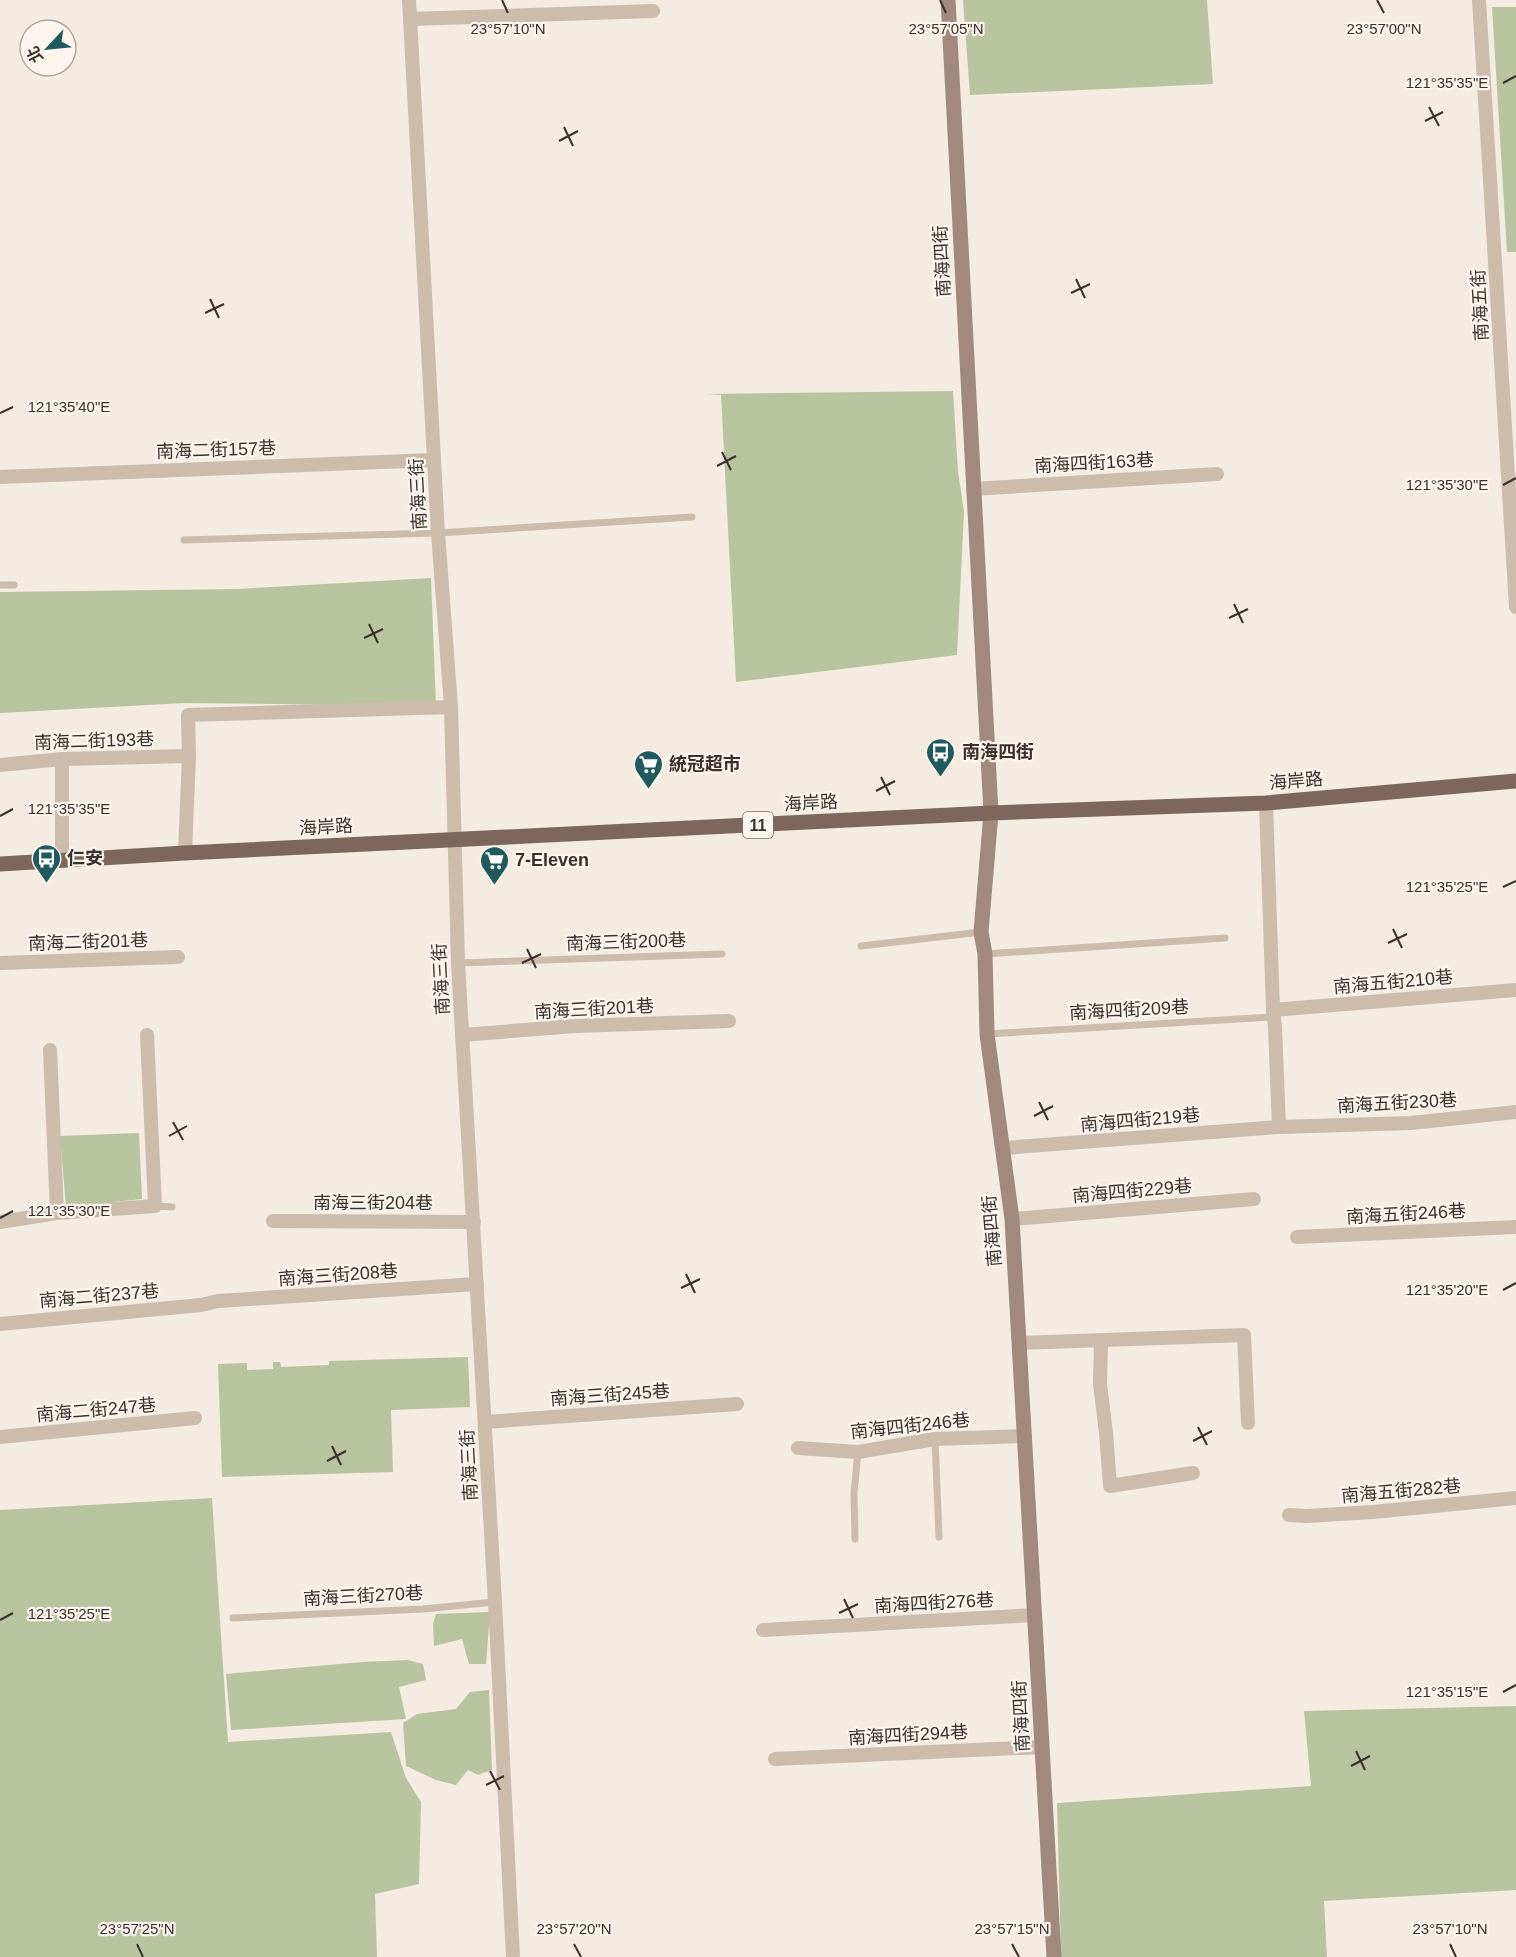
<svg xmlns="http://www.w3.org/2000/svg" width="1516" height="1957" font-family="Helvetica,'Noto Sans TC',sans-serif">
<rect width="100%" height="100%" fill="#f4ebe1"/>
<g fill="#b8c4a0">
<polygon points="963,0 1207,0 1213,84 970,95"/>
<polygon points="1492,7 1516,7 1516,252 1507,252"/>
<polygon points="953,391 958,472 964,512 957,655 736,682 721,395 706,394"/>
<polygon points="431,578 436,706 185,703 0,713 0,592 238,589"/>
<polygon points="139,1133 142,1199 66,1207 60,1136"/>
<polygon points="468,1357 470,1407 391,1410 393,1472 222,1477 218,1364 247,1363 247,1370 273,1369 273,1362 280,1362 281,1367 329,1365 329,1361"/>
<polygon points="212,1498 228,1742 391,1732 406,1778 421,1802 419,1884 375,1894 377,1957 0,1957 0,1510"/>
<polygon points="490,1612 486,1664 469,1664 462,1639 434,1646 433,1624 436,1614"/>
<polygon points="408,1660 423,1664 426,1680 399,1687 406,1719 231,1730 226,1674 362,1662"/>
<polygon points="489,1690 492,1770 478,1775 468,1770 456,1785 436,1780 406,1766 403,1723 417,1714 456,1709 470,1692"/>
<polygon points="1516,1706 1516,1890 1324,1901 1327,1957 1061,1957 1057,1803 1311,1786 1304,1711"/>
</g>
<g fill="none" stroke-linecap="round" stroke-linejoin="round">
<g stroke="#cdbbac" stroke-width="7">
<polyline points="184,540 438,533 692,517"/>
<polyline points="0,585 14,585"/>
<polyline points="861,946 981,932"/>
<polyline points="985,954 1225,938"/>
<polyline points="458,963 722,954"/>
<polyline points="987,1034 1273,1017"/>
<polyline points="155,1206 172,1207"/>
<polyline points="935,1439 939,1537"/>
<polyline points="855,1539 854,1493 858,1452"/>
<polyline points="233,1618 423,1609 495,1602"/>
</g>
<g stroke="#cdbbac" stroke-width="14">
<polyline points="409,0 438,533 451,707 458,963 495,1602 513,1957"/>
<polyline points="1479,0 1516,607"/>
<polyline points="410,19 653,11"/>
<polyline points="0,477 434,460"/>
<polyline points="973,489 1217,474"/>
<polyline points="0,765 62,759 189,756"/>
<polyline points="1266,803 1273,1010 1275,1027 1279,1127"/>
<polyline points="185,853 189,756 188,715 451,707"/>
<polyline points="62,860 62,759"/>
<polyline points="0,963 178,957"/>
<polyline points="1273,1010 1516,990"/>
<polyline points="462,1035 575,1026 729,1021"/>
<polyline points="50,1050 57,1213"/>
<polyline points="1004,1148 1279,1127 1411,1123 1516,1112"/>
<polyline points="1012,1219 1254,1199"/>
<polyline points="273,1221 474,1222"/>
<polyline points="0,1222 57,1213 155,1206 147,1035"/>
<polyline points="1297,1237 1516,1227"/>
<polyline points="0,1324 201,1305 218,1301 477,1284"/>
<polyline points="1101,1341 1100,1384 1106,1433 1110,1486 1193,1473"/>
<polyline points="1020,1343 1244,1335 1248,1423"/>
<polyline points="485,1422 737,1404"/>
<polyline points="0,1437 195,1418"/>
<polyline points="798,1448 858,1452 935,1439 1025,1436"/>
<polyline points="1289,1515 1307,1516 1373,1512 1516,1498"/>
<polyline points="763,1630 1035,1615"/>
<polyline points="775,1759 1042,1747"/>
</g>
<polyline stroke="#a18a7d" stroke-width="15" points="948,0 991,813 981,932 985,954 987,1034 1012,1219 1054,1957"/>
<polyline stroke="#7d675c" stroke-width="15" points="0,864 185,853 991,813 1266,803 1516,781"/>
</g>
<path fill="none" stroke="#3b302b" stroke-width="2" d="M502,0L508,13M940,0L946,13M1377,0L1384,13M1503,83L1516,76M1429,107L1439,126M1425,121L1443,112M564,127L573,146M559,141L578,131M1076,279L1085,298M1071,293L1090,284M210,299L219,318M205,313L224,304M0,413L13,407M722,452L731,470M717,466L736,456M1503,485L1516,478M1234,604L1243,623M1229,618L1248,609M369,624L378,643M364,638L383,629M881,777L890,795M876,791L895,781M0,816L13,809M1503,887L1516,881M1393,929L1402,948M1388,943L1407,934M527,949L536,968M522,963L541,954M1039,1102L1048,1120M1034,1116L1053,1106M173,1122L183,1140M169,1136L187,1126M0,1218L13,1211M686,1274L695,1293M681,1288L700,1279M1503,1290L1516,1283M1198,1427L1207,1445M1193,1441L1212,1431M332,1446L341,1465M327,1461L346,1451M844,1599L853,1618M839,1613L858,1604M0,1620L13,1613M1503,1692L1516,1685M1356,1751L1365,1770M1351,1766L1370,1756M490,1771L500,1790M486,1785L504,1776M137,1944L143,1957M574,1944L581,1957M1012,1944L1019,1957M1450,1944L1456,1957"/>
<defs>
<symbol id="bus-pin" viewBox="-11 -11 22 30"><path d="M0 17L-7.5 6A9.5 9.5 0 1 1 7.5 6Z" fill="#1f5a5e" stroke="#fbf5ee"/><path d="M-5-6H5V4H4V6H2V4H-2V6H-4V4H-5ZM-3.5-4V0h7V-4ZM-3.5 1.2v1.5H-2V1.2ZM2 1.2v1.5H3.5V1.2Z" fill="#fff"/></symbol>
<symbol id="supermarket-pin" viewBox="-11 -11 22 30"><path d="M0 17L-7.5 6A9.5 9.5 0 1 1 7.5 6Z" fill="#1f5a5e" stroke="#fbf5ee"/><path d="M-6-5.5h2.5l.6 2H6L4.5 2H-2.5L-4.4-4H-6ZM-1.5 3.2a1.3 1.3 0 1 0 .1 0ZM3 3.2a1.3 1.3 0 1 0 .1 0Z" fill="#fff"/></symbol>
</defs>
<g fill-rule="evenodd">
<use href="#bus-pin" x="924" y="736" width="33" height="45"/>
<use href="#supermarket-pin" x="632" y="748" width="33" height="45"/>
<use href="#bus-pin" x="30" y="842" width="33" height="45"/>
<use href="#supermarket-pin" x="478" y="844" width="33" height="45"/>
</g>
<g text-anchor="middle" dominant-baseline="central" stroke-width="4.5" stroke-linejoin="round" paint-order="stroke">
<rect fill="#fbf5ee" stroke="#756b66" stroke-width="1.5" x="743" y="812" width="30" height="26" rx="4.5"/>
<g font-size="16" font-weight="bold" fill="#3b302b">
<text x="758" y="825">11</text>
</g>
<g font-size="18" fill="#3b302b" stroke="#fbf5ee">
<text transform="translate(942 261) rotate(-93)">南海四街</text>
<text transform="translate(1480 305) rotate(-93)">南海五街</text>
<text transform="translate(216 450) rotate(-2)">南海二街157巷</text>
<text transform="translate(1094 463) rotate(-3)">南海四街163巷</text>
<text transform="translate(418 494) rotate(-93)">南海三街</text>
<text transform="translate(94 741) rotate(-2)">南海二街193巷</text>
<text transform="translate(1296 781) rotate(-5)">海岸路</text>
<text transform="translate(811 803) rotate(-3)">海岸路</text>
<text transform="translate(326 827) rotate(-3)">海岸路</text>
<text transform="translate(88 942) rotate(-2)">南海二街201巷</text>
<text transform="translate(626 942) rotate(-2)">南海三街200巷</text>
<text transform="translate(441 979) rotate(-93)">南海三街</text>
<text transform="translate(1393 982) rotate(-5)">南海五街210巷</text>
<text transform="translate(594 1009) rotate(-3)">南海三街201巷</text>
<text transform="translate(1129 1010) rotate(-3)">南海四街209巷</text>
<text transform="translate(1397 1103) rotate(-3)">南海五街230巷</text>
<text transform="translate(1140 1120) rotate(-5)">南海四街219巷</text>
<text transform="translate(1132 1191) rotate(-5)">南海四街229巷</text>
<text x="373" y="1203">南海三街204巷</text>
<text transform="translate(1406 1214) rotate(-3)">南海五街246巷</text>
<text transform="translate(992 1231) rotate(-95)">南海四街</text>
<text transform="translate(338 1275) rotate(-4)">南海三街208巷</text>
<text transform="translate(99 1296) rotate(-5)">南海二街237巷</text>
<text transform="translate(610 1395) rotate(-4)">南海三街245巷</text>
<text transform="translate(96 1410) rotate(-5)">南海二街247巷</text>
<text transform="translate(910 1426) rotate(-6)">南海四街246巷</text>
<text transform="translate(469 1465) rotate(-93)">南海三街</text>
<text transform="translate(1401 1491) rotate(-5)">南海五街282巷</text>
<text transform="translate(363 1596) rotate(-3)">南海三街270巷</text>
<text transform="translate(934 1603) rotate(-3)">南海四街276巷</text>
<text transform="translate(1021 1716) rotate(-93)">南海四街</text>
<text transform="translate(908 1735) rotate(-3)">南海四街294巷</text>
</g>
<g font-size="18" font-weight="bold" fill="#3b302b" stroke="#fbf5ee" text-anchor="start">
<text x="962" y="752">南海四街</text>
<text x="669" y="764">統冠超市</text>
<text x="67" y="858">仁安</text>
<text x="515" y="860">7-Eleven</text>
</g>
</g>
<g font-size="15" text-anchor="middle" fill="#3b302b" stroke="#fbf5ee" stroke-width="4.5" stroke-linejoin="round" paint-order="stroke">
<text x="508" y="34">23°57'10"N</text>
<text x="1384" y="34">23°57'00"N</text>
<text x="946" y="34">23°57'05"N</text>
<text x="1447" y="88">121°35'35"E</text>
<text x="69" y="412">121°35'40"E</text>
<text x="1447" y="490">121°35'30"E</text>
<text x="69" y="814">121°35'35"E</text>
<text x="1447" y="892">121°35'25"E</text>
<text x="69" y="1216">121°35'30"E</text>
<text x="1447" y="1295">121°35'20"E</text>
<text x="69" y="1619">121°35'25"E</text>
<text x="1447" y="1697">121°35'15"E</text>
<text x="137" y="1934">23°57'25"N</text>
<text x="574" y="1934">23°57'20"N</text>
<text x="1012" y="1934">23°57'15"N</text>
<text x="1450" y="1934">23°57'10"N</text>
</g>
<g transform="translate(48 48) rotate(244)"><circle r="28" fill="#fbf5ee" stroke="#aea6a0" stroke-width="1.5"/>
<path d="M0-4.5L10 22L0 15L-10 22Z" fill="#1f5a5e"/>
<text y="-9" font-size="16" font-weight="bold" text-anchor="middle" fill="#3b302b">北</text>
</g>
</svg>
